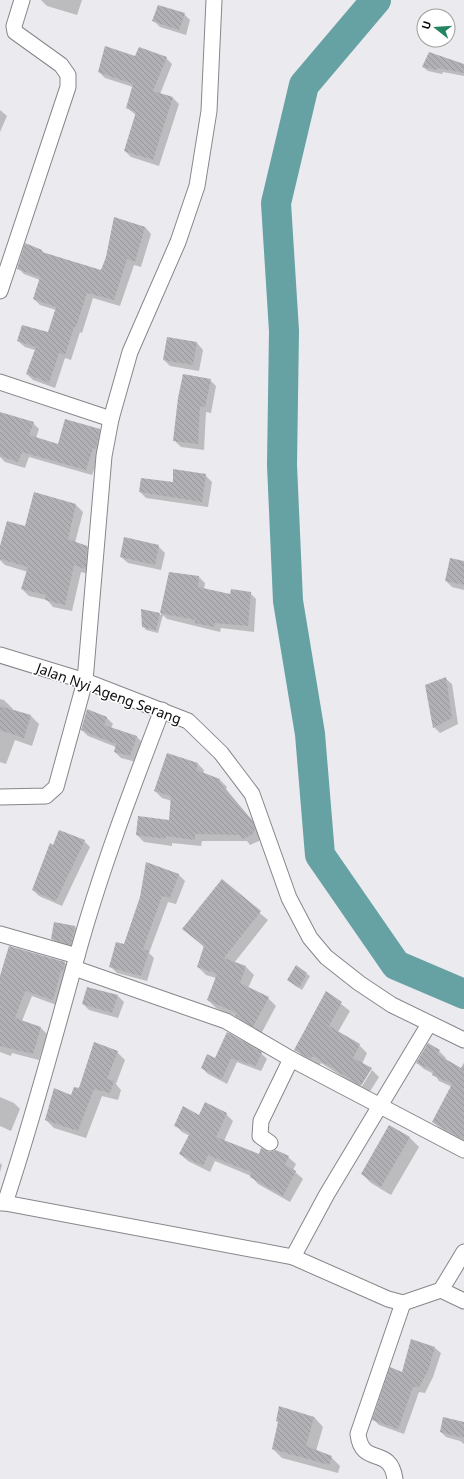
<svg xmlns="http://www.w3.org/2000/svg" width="464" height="1479" font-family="'Noto Sans',sans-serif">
<defs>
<pattern id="building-back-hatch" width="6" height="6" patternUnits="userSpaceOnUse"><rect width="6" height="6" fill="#b1b0b4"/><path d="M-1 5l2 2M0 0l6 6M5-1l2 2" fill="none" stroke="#97969a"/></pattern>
</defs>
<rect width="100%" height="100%" fill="#ebeaee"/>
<g fill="#0003">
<polygon points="41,0 82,0 77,15 47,6"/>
<polygon points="184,14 190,20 186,35 160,27 154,21"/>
<polygon points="136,57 166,58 172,64 160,94 173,98 179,104 159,166 131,157 125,151 136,115 127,108 133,87 105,78 99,72"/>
<polygon points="464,65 464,76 443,72 442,74 428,71 423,67"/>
<polygon points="0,110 7,116 0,132"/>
<polygon points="115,218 145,227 151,234 141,267 134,265 120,306 93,298 82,333 80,332 71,360 65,358 55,388 33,380 27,374 35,350 25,347 18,341 49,334 56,310 40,305 34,299 40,280 24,274 18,268 42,251 44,253 102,271 107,257"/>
<polygon points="168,338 197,343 203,350 199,371 170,366 164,360"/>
<polygon points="210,380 216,386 211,413 206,412 204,450 181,447 175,441"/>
<polygon points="0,413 33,423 39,429 36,438 59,445 99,430 106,437 92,475 29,457 25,468 5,462 0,457"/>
<polygon points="205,475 212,482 208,507 146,498 140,492"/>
<polygon points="76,505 83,512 75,543 87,546 94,554 92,575 81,572 72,611 53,607 47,600 29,596 22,589 28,572 5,565 0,560 0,550 26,527"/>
<polygon points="158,546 165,553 161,570 128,563 121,557"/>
<polygon points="464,562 464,590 452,587 446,581"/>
<polygon points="169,573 199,577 205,583 204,589 231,595 250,593 256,599 254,632 221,628 220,632 167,619 163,615 158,633 146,630 143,626 142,610 161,615"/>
<polygon points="445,678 452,684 458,724 440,733 434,727"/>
<polygon points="0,699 4,700 13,709 12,711 31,716 39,724 32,746 15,740 6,764 0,762"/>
<polygon points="87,711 107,718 113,724 111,728 137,737 143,743 136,762 121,758 115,752 116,747 88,736 82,730"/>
<polygon points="198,764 204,770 203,774 220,780 227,787 226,789 258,828 261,835 259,841 250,845 247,841 202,841 201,846 172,843 172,846 144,842 137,835 170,821 172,801 162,798 155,791"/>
<polygon points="84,841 90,847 62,906 39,896 33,890"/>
<polygon points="147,863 179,875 185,881 176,904 168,902 149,953 154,958 147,981 117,973 110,966 124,945 141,897"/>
<polygon points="222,881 268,920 234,963 246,967 254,975 248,988 268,998 276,1006 261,1034 244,1024 238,1017 216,1008 208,1000 216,978 206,975 198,967 204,947 183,929"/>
<polygon points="75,927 81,933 77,950 59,945 52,939"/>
<polygon points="9,947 65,963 71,969 59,1006 32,996 22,1021 41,1028 47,1034 39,1060 12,1053 11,1056 0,1052 0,978"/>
<polygon points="307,974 310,976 302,990 288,980"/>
<polygon points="88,988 118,996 124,1002 118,1018 89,1010 83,1004"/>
<polygon points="327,993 350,1011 338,1032 359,1045 367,1053 362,1064 371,1069 379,1077 369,1093 361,1088 372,1070 369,1070 359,1087 321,1063 319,1066 303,1057 295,1049"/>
<polygon points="429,1045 439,1051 446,1058 445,1060 464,1070 464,1142 440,1128 433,1122 452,1087 439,1081 434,1074 424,1069 417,1063"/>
<polygon points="117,1052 125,1060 116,1084 121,1090 118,1100 102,1096 86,1138 54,1128 46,1120"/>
<polygon points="261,1053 267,1059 261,1071 237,1062 227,1084 208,1074 202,1068 215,1060"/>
<polygon points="0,1097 14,1103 20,1109 11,1131 0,1126"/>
<polygon points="226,1114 233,1121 224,1141 259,1155 276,1151 288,1157 296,1164 293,1170 303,1179 290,1202 258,1184 251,1176 215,1161 210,1172 188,1161 180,1154 190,1136 182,1132 175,1125 200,1116"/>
<polygon points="390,1126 410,1138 419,1147 391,1195 371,1183 362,1174"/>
<polygon points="0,1163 2,1165 0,1172"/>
<polygon points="435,1348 441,1353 433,1377 425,1393 419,1392 404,1434 379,1425 374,1420 402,1373"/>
<polygon points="314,1417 323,1427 316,1451 331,1457 340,1466 338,1473 282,1458 273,1449"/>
<polygon points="464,1423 464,1444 460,1441 446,1437 441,1432"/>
</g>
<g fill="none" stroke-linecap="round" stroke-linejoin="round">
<polyline stroke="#66a1a3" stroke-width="30" points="376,0 304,85 276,203 284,331 282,465 288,601 310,734 320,855 396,965 464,994"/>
</g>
<g fill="url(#building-back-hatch)">
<polygon points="158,5 185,13 179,30 152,21"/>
<polygon points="105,46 135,56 139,47 167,57 153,91 173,97 153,160 124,151 136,112 126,108 133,84 98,72"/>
<polygon points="429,52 464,64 464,73 438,68 437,70 422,67"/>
<polygon points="114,217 145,227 135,262 127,259 114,300 87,293 76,327 74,327 65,355 59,353 49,383 26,374 36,347 17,341 22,325 48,332 56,307 33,299 40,277 17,269 25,243 42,250 42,252 101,270 106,257"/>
<polygon points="167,337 197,342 193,365 163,360"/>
<polygon points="183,374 211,379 205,407 200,406 198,444 173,441 178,398"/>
<polygon points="0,412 34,422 29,435 58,444 65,419 100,429 96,449 93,448 86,470 22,452 18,462 0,456"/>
<polygon points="173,469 206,474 202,502 139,492 141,478 173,482"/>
<polygon points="34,492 76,504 68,539 87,546 86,566 85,569 74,565 65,605 45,600 46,595 21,589 28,567 0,559 0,546 7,521 25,526"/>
<polygon points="124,537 159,545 155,565 120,557"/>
<polygon points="450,558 464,561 464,585 445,581"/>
<polygon points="169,572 199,576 198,587 230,594 231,589 251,592 248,626 215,623 214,627 195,623 195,620 160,613"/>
<polygon points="141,609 160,613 156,630 142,627"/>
<polygon points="446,677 452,718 433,728 425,685"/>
<polygon points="0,706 31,715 24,738 0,730"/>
<polygon points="87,709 107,717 104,725 137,736 130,756 114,752 116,744 81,730"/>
<polygon points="167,753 198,763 196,770 220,779 219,782 252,820 255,828 253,834 243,839 239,835 195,834 195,840 166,836 165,839 136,835 138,816 169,820 171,796 154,791"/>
<polygon points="59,830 85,840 56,901 32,890 50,843 53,845"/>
<polygon points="146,862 179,874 170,898 162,896 143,949 149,951 141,976 109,967 116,942 124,944 140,897"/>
<polygon points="222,879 261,911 224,958 246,966 240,983 269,997 253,1027 235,1016 237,1013 207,1000 217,974 197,967 204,946 182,929"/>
<polygon points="54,922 75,926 71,945 51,939"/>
<polygon points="9,946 65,962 63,971 61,971 53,1000 25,991 15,1018 41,1027 33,1054 0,1046 0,976"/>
<polygon points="296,965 307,973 299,988 287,980"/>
<polygon points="87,987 118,995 112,1013 82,1004"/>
<polygon points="326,991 342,1002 329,1026 360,1044 353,1058 372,1068 361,1086 313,1056 311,1059 294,1050"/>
<polygon points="227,1032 262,1052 256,1066 231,1058 222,1079 201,1068 207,1054 215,1058"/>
<polygon points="94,1042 118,1051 107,1079 114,1081 110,1093 94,1089 78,1131 45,1120 54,1088 71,1095 74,1087 79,1088"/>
<polygon points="428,1043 440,1050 437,1054 461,1068 464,1063 464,1140 432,1122 452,1084 432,1075 434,1071 416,1063"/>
<polygon points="205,1102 227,1113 216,1137 259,1154 261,1148 269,1152 276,1150 289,1156 285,1165 296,1171 283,1196 250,1177 251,1172 208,1155 203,1166 179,1154 190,1133 174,1126 183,1106 199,1115"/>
<polygon points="389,1125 410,1137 381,1187 361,1174"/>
<polygon points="411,1339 435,1347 428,1371 419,1387 413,1387 398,1429 372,1420 390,1367 402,1372"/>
<polygon points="279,1406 314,1417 306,1446 332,1456 329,1465 272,1449 278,1422 276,1421"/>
<polygon points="443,1417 464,1422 464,1438 440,1432"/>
</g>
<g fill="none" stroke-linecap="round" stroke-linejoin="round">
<defs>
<g id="street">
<polyline points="0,291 68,87 68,75 61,65 15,32 14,26 22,0"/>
<polyline points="0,382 111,419"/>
<polyline points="0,655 85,681 188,721 221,753 252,794 289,898 310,938 326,957 359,983 392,1005 464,1040"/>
<polyline points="0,797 46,796 56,787 85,681 104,456 111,419 130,352 178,242 197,186 209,111 214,0"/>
<polyline points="0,934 77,956"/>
<polyline points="74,968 226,1021 291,1059 464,1150"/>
<polyline points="429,1024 327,1194 293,1257 388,1299 403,1303 441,1290 464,1252"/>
<polyline points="270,1143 260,1136 261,1121 291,1059"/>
<path d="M0,1203H5C32,1122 54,1039 77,956C100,872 131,791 162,710"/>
<polyline points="5,1203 293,1257"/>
<polyline points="441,1290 464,1301"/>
<path d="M395,1479C390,1444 362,1468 358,1434L403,1303"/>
</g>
</defs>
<use href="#street" stroke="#87868a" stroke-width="17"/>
<use href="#street" stroke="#fff" stroke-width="15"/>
</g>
<g text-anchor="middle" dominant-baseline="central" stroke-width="3" stroke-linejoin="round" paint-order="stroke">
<g font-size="14" fill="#0c0b0d" stroke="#fff">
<text transform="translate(109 693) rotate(20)">Jalan Nyi Ageng Serang</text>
</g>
</g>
<g transform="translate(436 28) rotate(287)"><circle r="19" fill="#ffffff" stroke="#9e9d9e"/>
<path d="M0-3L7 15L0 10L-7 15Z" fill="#238660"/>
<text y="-6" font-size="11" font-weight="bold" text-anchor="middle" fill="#0c0b0d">U</text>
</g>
</svg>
